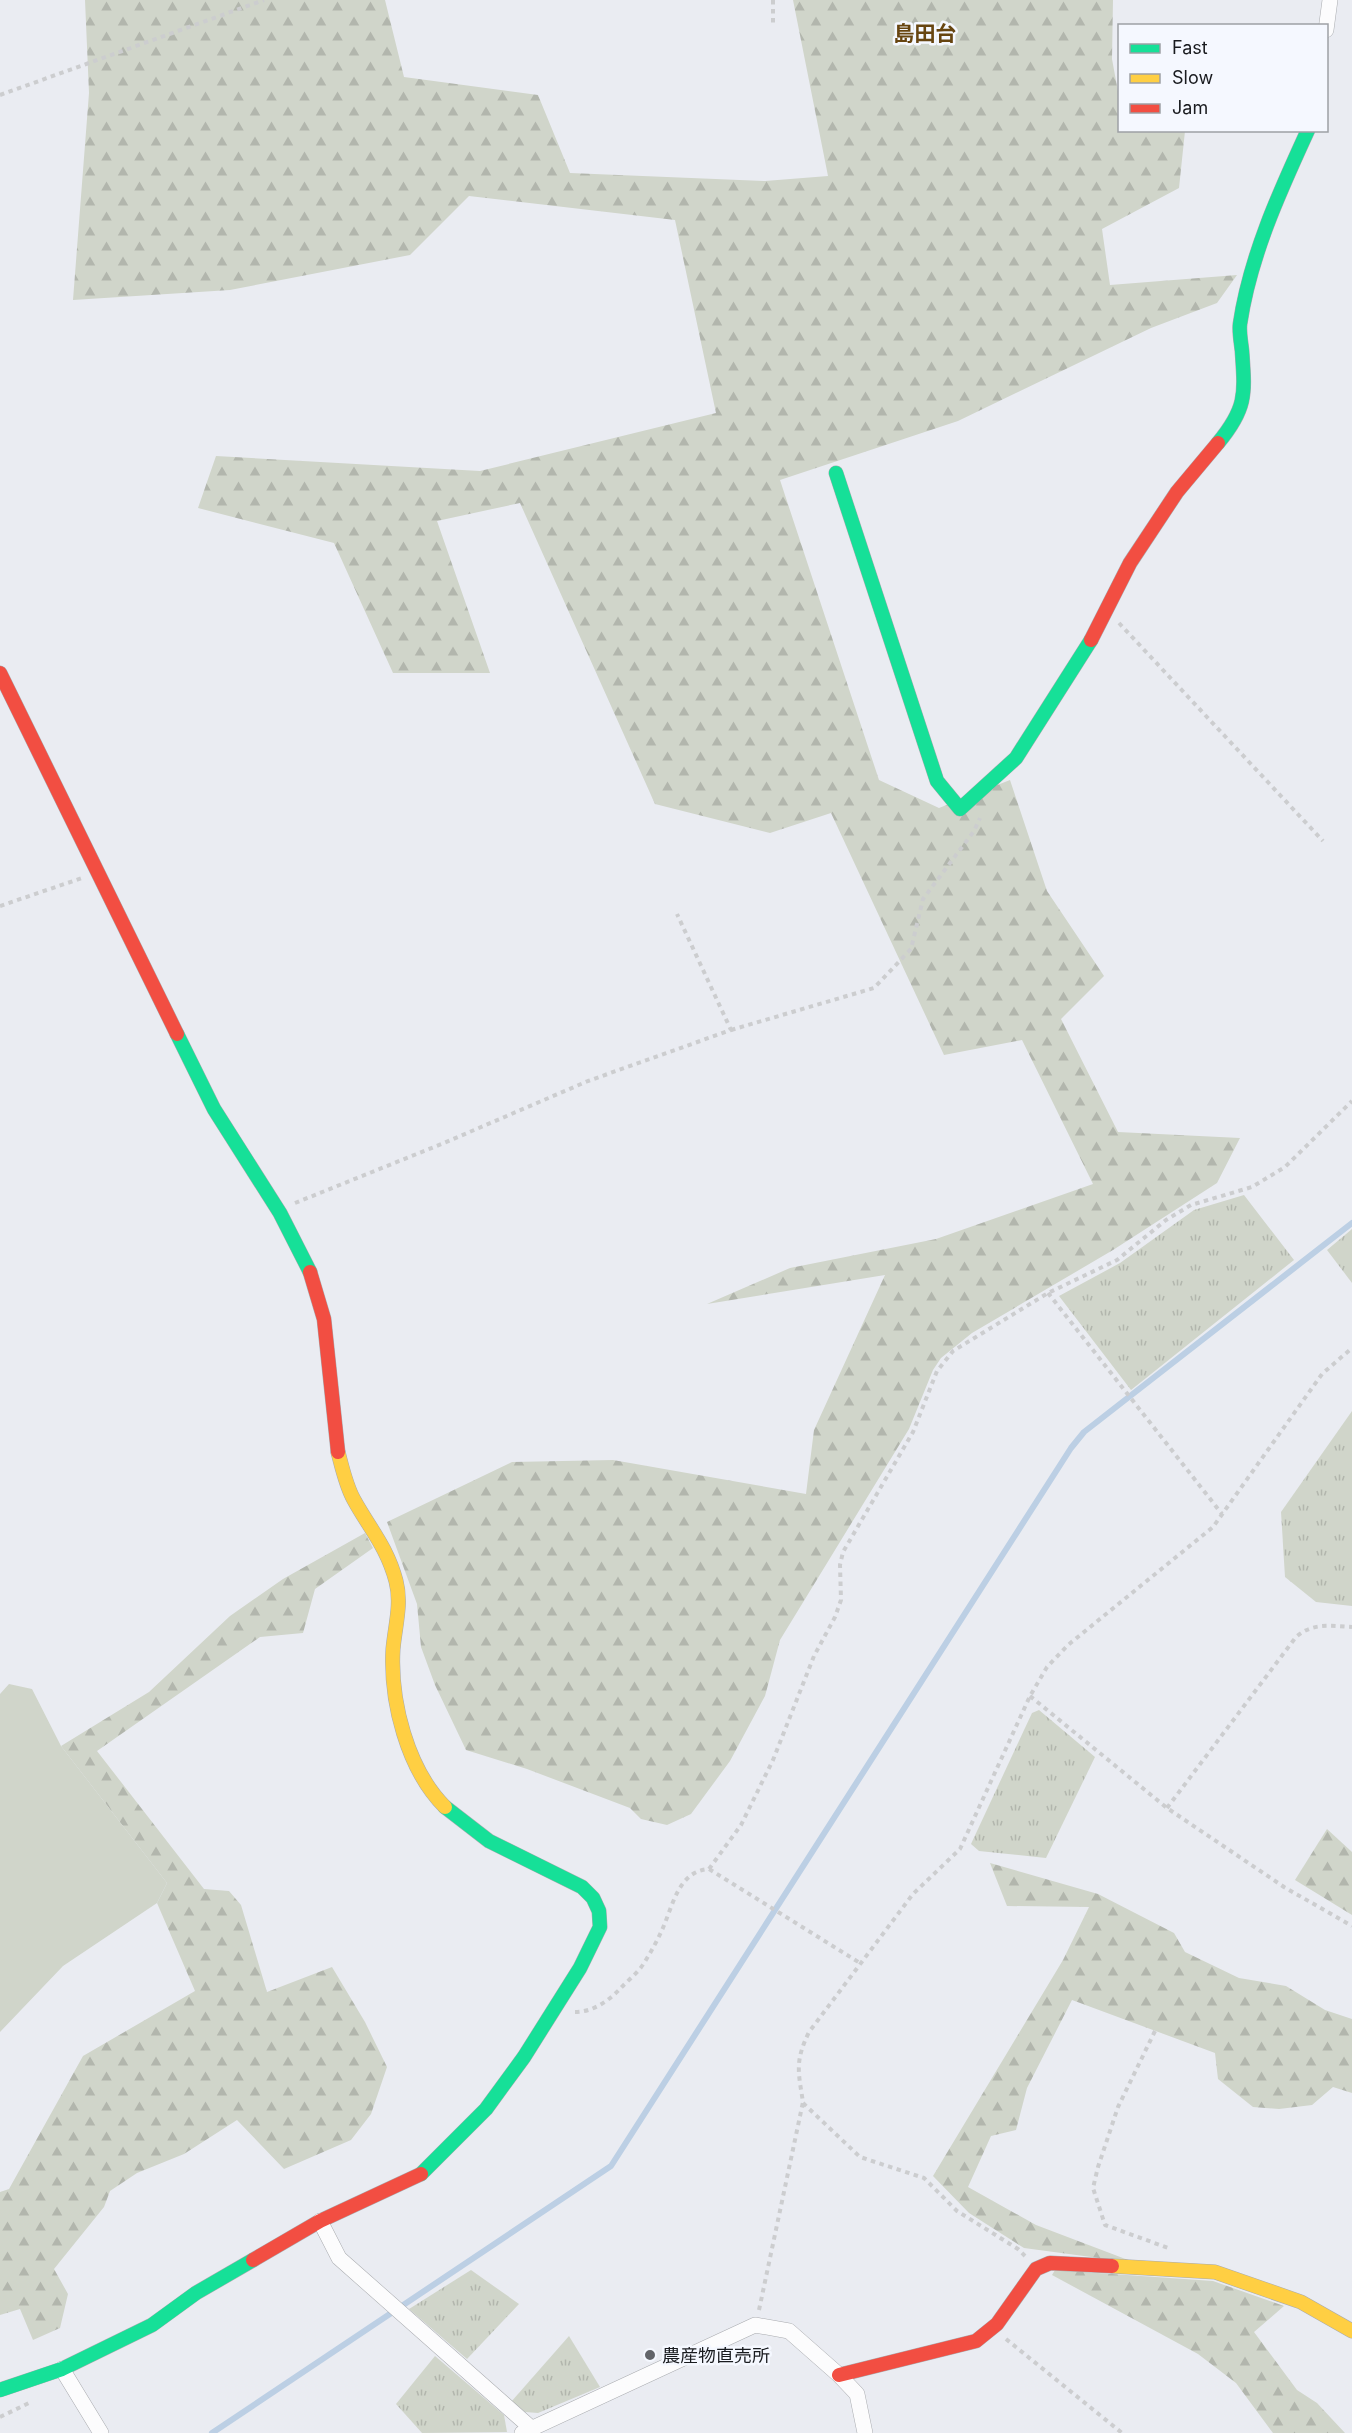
<svg xmlns="http://www.w3.org/2000/svg" width="1352" height="2433" font-family="Inter,'Noto Sans JP',sans-serif">
<defs>
<pattern id="grass-tufts" width="24" height="20" patternUnits="userSpaceOnUse" patternTransform="scale(1.5)"><rect width="24" height="20" fill="#d0d5ca"/><path d="M3 7l-1-3M5 7V3M7 7l1-3M15 17l-1-3M17 17v-4M19 17l1-3" fill="none" stroke="#b2b6ad"/></pattern>
<pattern id="forest-firs" width="22" height="20" patternUnits="userSpaceOnUse" patternTransform="scale(1.5)"><rect width="22" height="20" fill="#d0d5ca"/><path d="M5 1l3.5 6h-7zM16 11l3.5 6h-7z" fill="#b2b6ad"/></pattern>
</defs>
<rect width="100%" height="100%" fill="#eaecf2"/>
<g fill="url(#grass-tufts)">
<polygon points="1244,1195 1294,1260 1131,1390 1059,1296 1120,1263 1194,1210"/>
<polygon points="1352,1229 1352,1283 1327,1250"/>
<polygon points="1352,1411 1352,1606 1316,1602 1285,1577 1281,1512"/>
<polygon points="1039,1710 1095,1757 1046,1858 979,1851 971,1844 1032,1713"/>
<polygon points="471,2270 519,2304 467,2359 409,2309"/>
<polygon points="569,2336 600,2387 538,2413 525,2412 511,2402"/>
<polygon points="435,2356 504,2415 507,2432 422,2433 396,2404"/>
</g>
<g fill="url(#forest-firs)">
<polygon points="85,0 385,0 404,77 538,95 570,173 765,181 828,176 793,0 1113,0 1112,59 1119,97 1120,130 1185,131 1179,188 1102,229 1110,285 1237,275 1217,303 1151,328 958,421 780,480 879,780 939,808 1010,780 1047,891 1104,976 1061,1019 1118,1132 1240,1138 1217,1183 1113,1250 972,1333 941,1358 933,1370 909,1429 780,1640 765,1696 730,1761 691,1814 667,1825 641,1819 630,1808 527,1769 466,1750 435,1685 421,1647 417,1604 387,1522 512,1462 613,1460 806,1494 814,1430 885,1275 707,1304 790,1268 936,1239 1093,1184 1022,1040 944,1055 831,813 770,833 655,804 520,503 437,521 490,673 393,673 334,543 198,508 216,456 480,471 716,413 675,220 469,196 410,255 230,290 73,300 89,93"/>
<polygon points="365,1533 373,1548 315,1589 303,1633 260,1637 97,1751 204,1889 229,1891 241,1905 267,1992 332,1967 365,2022 387,2067 371,2114 351,2140 284,2169 237,2120 184,2154 137,2173 110,2191 104,2207 54,2269 68,2294 60,2328 33,2340 20,2309 0,2315 0,2192 9,2189 83,2056 195,1991 157,1903 167,1883 61,1746 149,1692 230,1616 283,1579"/>
<polygon points="1327,1829 1352,1852 1352,1915 1295,1880"/>
<polygon points="990,1863 1098,1894 1174,1933 1185,1952 1239,1978 1286,1986 1325,2010 1352,2019 1352,2093 1333,2087 1312,2105 1279,2109 1253,2107 1218,2079 1215,2053 1072,2000 1027,2088 1016,2130 991,2136 968,2187 1036,2225 1136,2263 1024,2248 969,2213 933,2176 1063,1960 1089,1907 1007,1906"/>
<polygon points="1055,2270 1213,2281 1284,2306 1254,2332 1297,2390 1317,2403 1345,2433 1273,2433 1236,2383 1198,2354 1052,2275"/>
</g>
<polygon fill="#d0d5ca" points="9,1684 32,1689 61,1746 167,1883 157,1903 63,1966 0,2032 0,1694"/>
<g fill="none" stroke-linecap="round" stroke-linejoin="round">
<polyline stroke="#bccfe4" stroke-width="6" points="212,2433 611,2166 1071,1448 1084,1432 1352,1223"/>
<defs>
<g id="street">
<polyline points="1326,30 1330,0"/>
<polyline points="320,2221 339,2258 530,2427"/>
<polyline points="62,2369 101,2433"/>
<polyline points="522,2433 755,2325 789,2331 839,2375 857,2394 865,2433"/>
</g>
<g id="fast">
<path d="M1218,443C1247,408 1245,394 1242,351C1241,342 1239,332 1240,324C1250,256 1280,191 1308,130"/>
<polyline points="836,473 937,781 960,809 1016,758 1091,640"/>
<polyline points="177,1034 214,1109 280,1213 310,1272"/>
<polyline points="421,2174 486,2109 524,2057 580,1968 600,1927 599,1911 593,1898 582,1887 489,1841 445,1807"/>
<polyline points="0,2390 62,2369 152,2325 196,2293 253,2260"/>
</g>
<g id="slow">
<path d="M338,1452C342,1467 346,1486 354,1500C370,1529 387,1547 396,1581C402,1604 395,1626 393,1649C390,1701 407,1769 445,1807"/>
<polyline points="1112,2266 1215,2272 1301,2302 1352,2331"/>
</g>
<g id="jam">
<polyline points="1091,640 1130,563 1177,492 1218,443"/>
<polyline points="0,673 177,1034"/>
<polyline points="310,1272 324,1319 338,1452"/>
<polyline points="253,2260 320,2221 421,2174"/>
<polyline points="839,2375 976,2341 997,2324 1036,2269 1050,2263 1112,2266"/>
</g>
</defs>
<use href="#street" stroke="#a9abaf" stroke-width="16"/>
<use href="#fast" stroke="#a9abaf" stroke-width="15"/>
<use href="#slow" stroke="#a9abaf" stroke-width="15"/>
<use href="#jam" stroke="#a9abaf" stroke-width="15"/>
<g stroke="#cccdcf" stroke-width="4" stroke-dasharray="4.5 4.5" stroke-linecap="butt">
<polyline points="773,0 773,24"/>
<polyline points="0,95 264,0"/>
<polyline points="1119,623 1323,841"/>
<polyline points="0,906 82,878"/>
<polyline points="731,1030 874,988 911,949 923,899 974,831 980,818"/>
<polyline points="295,1203 444,1143 588,1081 731,1030 677,914"/>
<polyline points="1048,1293 1222,1514"/>
<polyline points="1030,1696 1167,1808 1284,1887 1352,1926"/>
<path d="M1167,1808L1296,1637C1313,1622 1332,1626 1352,1627"/>
<polyline points="709,1869 741,1825 773,1760 814,1656 835,1617 841,1600 840,1565 843,1552 913,1432 937,1371 953,1351 1048,1293 1117,1260 1166,1220 1191,1205 1252,1187 1285,1167 1352,1101"/>
<path d="M575,2012C592,2012 607,2002 619,1990C627,1981 638,1973 644,1963C651,1952 657,1941 662,1930C673,1906 678,1871 709,1869L860,1963"/>
<polyline points="1155,2031 1118,2107 1098,2167 1093,2188 1105,2225 1171,2249"/>
<polyline points="803,2103 860,2157 924,2178 957,2211 1018,2249 1025,2256"/>
<path d="M759,2310L803,2102C798,2071 795,2061 809,2032L913,1894L960,1849L1030,1696L1047,1667L1068,1645L1213,1527L1322,1374L1352,1348"/>
<polyline points="1006,2339 1122,2433"/>
<polyline points="0,2417 29,2403"/>
</g>
<use href="#street" stroke="#fcfcfd" stroke-width="15"/>
<use href="#fast" stroke="#16e098" stroke-width="14"/>
<use href="#slow" stroke="#ffcf43" stroke-width="14"/>
<use href="#jam" stroke="#f24e42" stroke-width="14"/>
</g>
<circle fill="#626469" stroke="#f5f8ff" stroke-width="2" cx="650" cy="2355" r="6"/>
<g text-anchor="middle" dominant-baseline="central" stroke-width="5" stroke-linejoin="round" paint-order="stroke">
<g font-size="18" fill="#191b1f" stroke="#f5f8ff" text-anchor="start">
<text x="662" y="2355">農産物直売所</text>
</g>
<g font-size="21" font-weight="bold" fill="#674511" stroke="#f5f8ff">
<text x="925" y="33">島田台</text>
</g>
</g>
<rect x="1118" y="24" width="210" height="108" fill="#f5f8ff" stroke="#9da0a5" stroke-width="1.5"/>
<rect x="1130" y="44" width="30" height="9" fill="#16e098" stroke="#9da0a5" stroke-width="1.5"/>
<text x="1172" y="54" font-size="18" fill="#191b1f">Fast</text>
<rect x="1130" y="74" width="30" height="9" fill="#ffcf43" stroke="#9da0a5" stroke-width="1.5"/>
<text x="1172" y="84" font-size="18" fill="#191b1f">Slow</text>
<rect x="1130" y="104" width="30" height="9" fill="#f24e42" stroke="#9da0a5" stroke-width="1.5"/>
<text x="1172" y="114" font-size="18" fill="#191b1f">Jam</text>
</svg>
